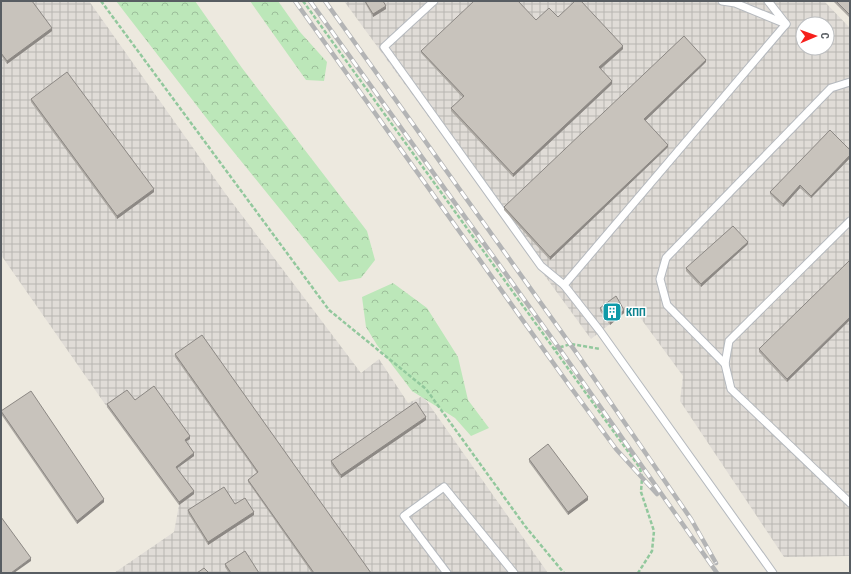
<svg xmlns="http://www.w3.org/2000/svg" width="851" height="574" font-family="'Roboto Condensed',sans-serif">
<defs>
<pattern id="industrial-grid" width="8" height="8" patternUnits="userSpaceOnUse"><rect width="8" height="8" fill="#e0dcd7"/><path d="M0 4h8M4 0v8" fill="none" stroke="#b8b6b2"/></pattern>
<pattern id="forest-crowns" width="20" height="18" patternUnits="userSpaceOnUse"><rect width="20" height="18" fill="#bce7b9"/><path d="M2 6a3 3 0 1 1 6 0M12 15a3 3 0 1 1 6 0" fill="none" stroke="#9cbe9a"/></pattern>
</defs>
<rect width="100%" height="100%" fill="#ede9df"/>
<g fill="url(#industrial-grid)" fill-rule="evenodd">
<polygon points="1,1 89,1 225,193 361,373 379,359 408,403 423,396 548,573 114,573 174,532 179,505 107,407 1,255"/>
<path d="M344,1H824L850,28V556L784,557L680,401L683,376L636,312L624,313L591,339ZM803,24H827V48H803Z"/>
</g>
<g fill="url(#forest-crowns)">
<polygon points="116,1 195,1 242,68 367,231 375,260 361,278 339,282 211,124"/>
<polygon points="250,1 278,1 300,32 327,62 324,81 306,80"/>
<polygon points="393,283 427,308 458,357 468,400 489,428 471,436 455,418 412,391 377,345 366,327 362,297"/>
</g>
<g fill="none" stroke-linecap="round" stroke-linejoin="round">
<defs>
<g id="lane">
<polyline points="434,1 384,47 541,266 564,285"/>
<polyline points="722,1 735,3 786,24"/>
<polyline points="768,1 786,24 564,285 600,331 773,573"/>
<polyline points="850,221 729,341 725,364 731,389 850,503"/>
<polyline points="725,364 667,305 660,279 666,258 831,88 850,82"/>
<polyline points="447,573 404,516 444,487 514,573"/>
</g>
</defs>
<use href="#lane" stroke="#b5b9be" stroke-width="9"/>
<g stroke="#92c89d" stroke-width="2.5" stroke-dasharray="4 2" stroke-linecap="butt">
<polyline points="101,1 329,310 426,389 525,526 564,573"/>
<polyline points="303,1 640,468 642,478 641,492 654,531 652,551 638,573"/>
<polyline points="554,349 571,344 600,349"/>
</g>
<use href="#lane" stroke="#fff" stroke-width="7"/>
<defs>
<g id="rail">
<polyline points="295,1 569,385 616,449 657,494"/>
<polyline points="310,1 559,348 717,573"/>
<polyline points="325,1 578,355 691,519 716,563"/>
</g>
</defs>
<use href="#rail" stroke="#b3b4b5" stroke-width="4.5"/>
<use href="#rail" stroke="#fff" stroke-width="3" stroke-dasharray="9" stroke-linecap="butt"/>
</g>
<g fill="#aca8a2">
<polygon points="1,1 52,31 7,64 1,55"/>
<polygon points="364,1 383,1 386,9 373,17"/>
<polygon points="833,1 850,1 850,18"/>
<polygon points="558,17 623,49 601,69 612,84 513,177 451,111 451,108 463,98 421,53 421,51"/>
<polygon points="706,62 645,121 668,147 550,260 504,210 504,207"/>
<polygon points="31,99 154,192 117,219 31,102"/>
<polygon points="850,150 850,158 811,198 800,188 783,207 770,194 770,192"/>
<polygon points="748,244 701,287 686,271 686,268"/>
<polygon points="850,260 787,382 759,352 759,349"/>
<polygon points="600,308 624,313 610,325 600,311"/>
<polygon points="175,354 371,573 312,573 248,482 248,480 257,473 175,357"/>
<polygon points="135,400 190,439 186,441 194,456 177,468 194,494 179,505 107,407 107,404"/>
<polygon points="1,411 104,502 77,524 1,414"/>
<polygon points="426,420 341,478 331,464 331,461"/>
<polygon points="529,459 588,500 568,515 529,462"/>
<polygon points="235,504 254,515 208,545 188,513 188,510"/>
<polygon points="225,564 259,573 229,573 225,567"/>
</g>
<g fill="#8c8884">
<polygon points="386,6 386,9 373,17 373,14"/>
<polygon points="52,28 52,31 7,64 7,61"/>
<polygon points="623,46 623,49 599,70 599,67"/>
<polygon points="706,60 706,62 644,122 644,119"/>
<polygon points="612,81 612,84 513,177 513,174"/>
<polygon points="668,145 668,147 550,260 550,257"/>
<polygon points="850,155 850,158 811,198 811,196"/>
<polygon points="800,185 800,188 783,207 783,204"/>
<polygon points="154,189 154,192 117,219 117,216"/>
<polygon points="748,242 748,244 701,287 701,284"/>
<polygon points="624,310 624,313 610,325 610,322"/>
<polygon points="850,317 850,320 787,382 787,379"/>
<polygon points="426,417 426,420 341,478 341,475"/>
<polygon points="190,436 190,439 185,442 185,440"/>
<polygon points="194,453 194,456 176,469 176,467"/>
<polygon points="194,491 194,494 179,505 179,502"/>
<polygon points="588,497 588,500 568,515 568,512"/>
<polygon points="104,499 104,502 77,524 77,521"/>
<polygon points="254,512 254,515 208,545 208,542"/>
<polygon points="31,558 31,561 14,573 11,573"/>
</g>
<g fill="#c8c3bc" stroke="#8c8884">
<polygon points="1,1 32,1 52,28 7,61 1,53"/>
<polygon points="365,1 383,1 386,6 373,14"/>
<polygon points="474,1 518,1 536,20 549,8 558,17 575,1 581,1 623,46 599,67 612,81 513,174 451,108 464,96 421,51"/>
<polygon points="836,1 850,1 850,15"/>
<polygon points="684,36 706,60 644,119 668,145 550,257 504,207"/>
<polygon points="67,72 154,189 117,216 31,99"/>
<polygon points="830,130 850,150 850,155 811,196 800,185 783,204 770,192"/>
<polygon points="733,226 748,242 701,284 686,268"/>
<polygon points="850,260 850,317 787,379 759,349"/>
<polygon points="616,296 624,310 610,322 600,308"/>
<polygon points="202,335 371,573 314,573 248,480 258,472 175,354"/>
<polygon points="154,386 190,436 185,440 194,453 176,467 194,491 179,502 107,404 127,390 135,400"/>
<polygon points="31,391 104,499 77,521 1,411"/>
<polygon points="416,402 426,417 341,475 331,461"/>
<polygon points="548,444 588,497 568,512 529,459"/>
<polygon points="224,487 235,504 245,498 254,512 208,542 188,510"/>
<polygon points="1,517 31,558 11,573 1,573"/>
<polygon points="245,551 259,573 231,573 225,564"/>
<polygon points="204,568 209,573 197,573"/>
</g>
<defs>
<symbol id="building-square" viewBox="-11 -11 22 22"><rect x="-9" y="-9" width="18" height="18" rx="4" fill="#0f9aa8" stroke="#fff"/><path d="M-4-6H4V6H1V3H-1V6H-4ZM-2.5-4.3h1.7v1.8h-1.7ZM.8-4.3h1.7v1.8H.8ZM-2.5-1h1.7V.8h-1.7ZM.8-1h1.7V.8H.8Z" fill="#fff"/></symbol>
</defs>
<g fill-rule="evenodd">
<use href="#building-square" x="601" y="301" width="22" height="22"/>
</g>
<g text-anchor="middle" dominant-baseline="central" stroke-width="3" stroke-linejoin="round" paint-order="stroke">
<g font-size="11" font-weight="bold" fill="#0d838f" stroke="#fff" text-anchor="start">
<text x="626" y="312">КПП</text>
</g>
</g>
<rect width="851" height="574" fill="none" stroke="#585d62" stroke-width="4"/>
<g transform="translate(815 36) rotate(88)"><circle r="19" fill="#ffffff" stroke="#bcbec0"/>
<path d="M0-3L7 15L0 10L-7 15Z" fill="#f61f1b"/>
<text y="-6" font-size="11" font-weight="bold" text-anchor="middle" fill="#585d62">С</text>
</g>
</svg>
